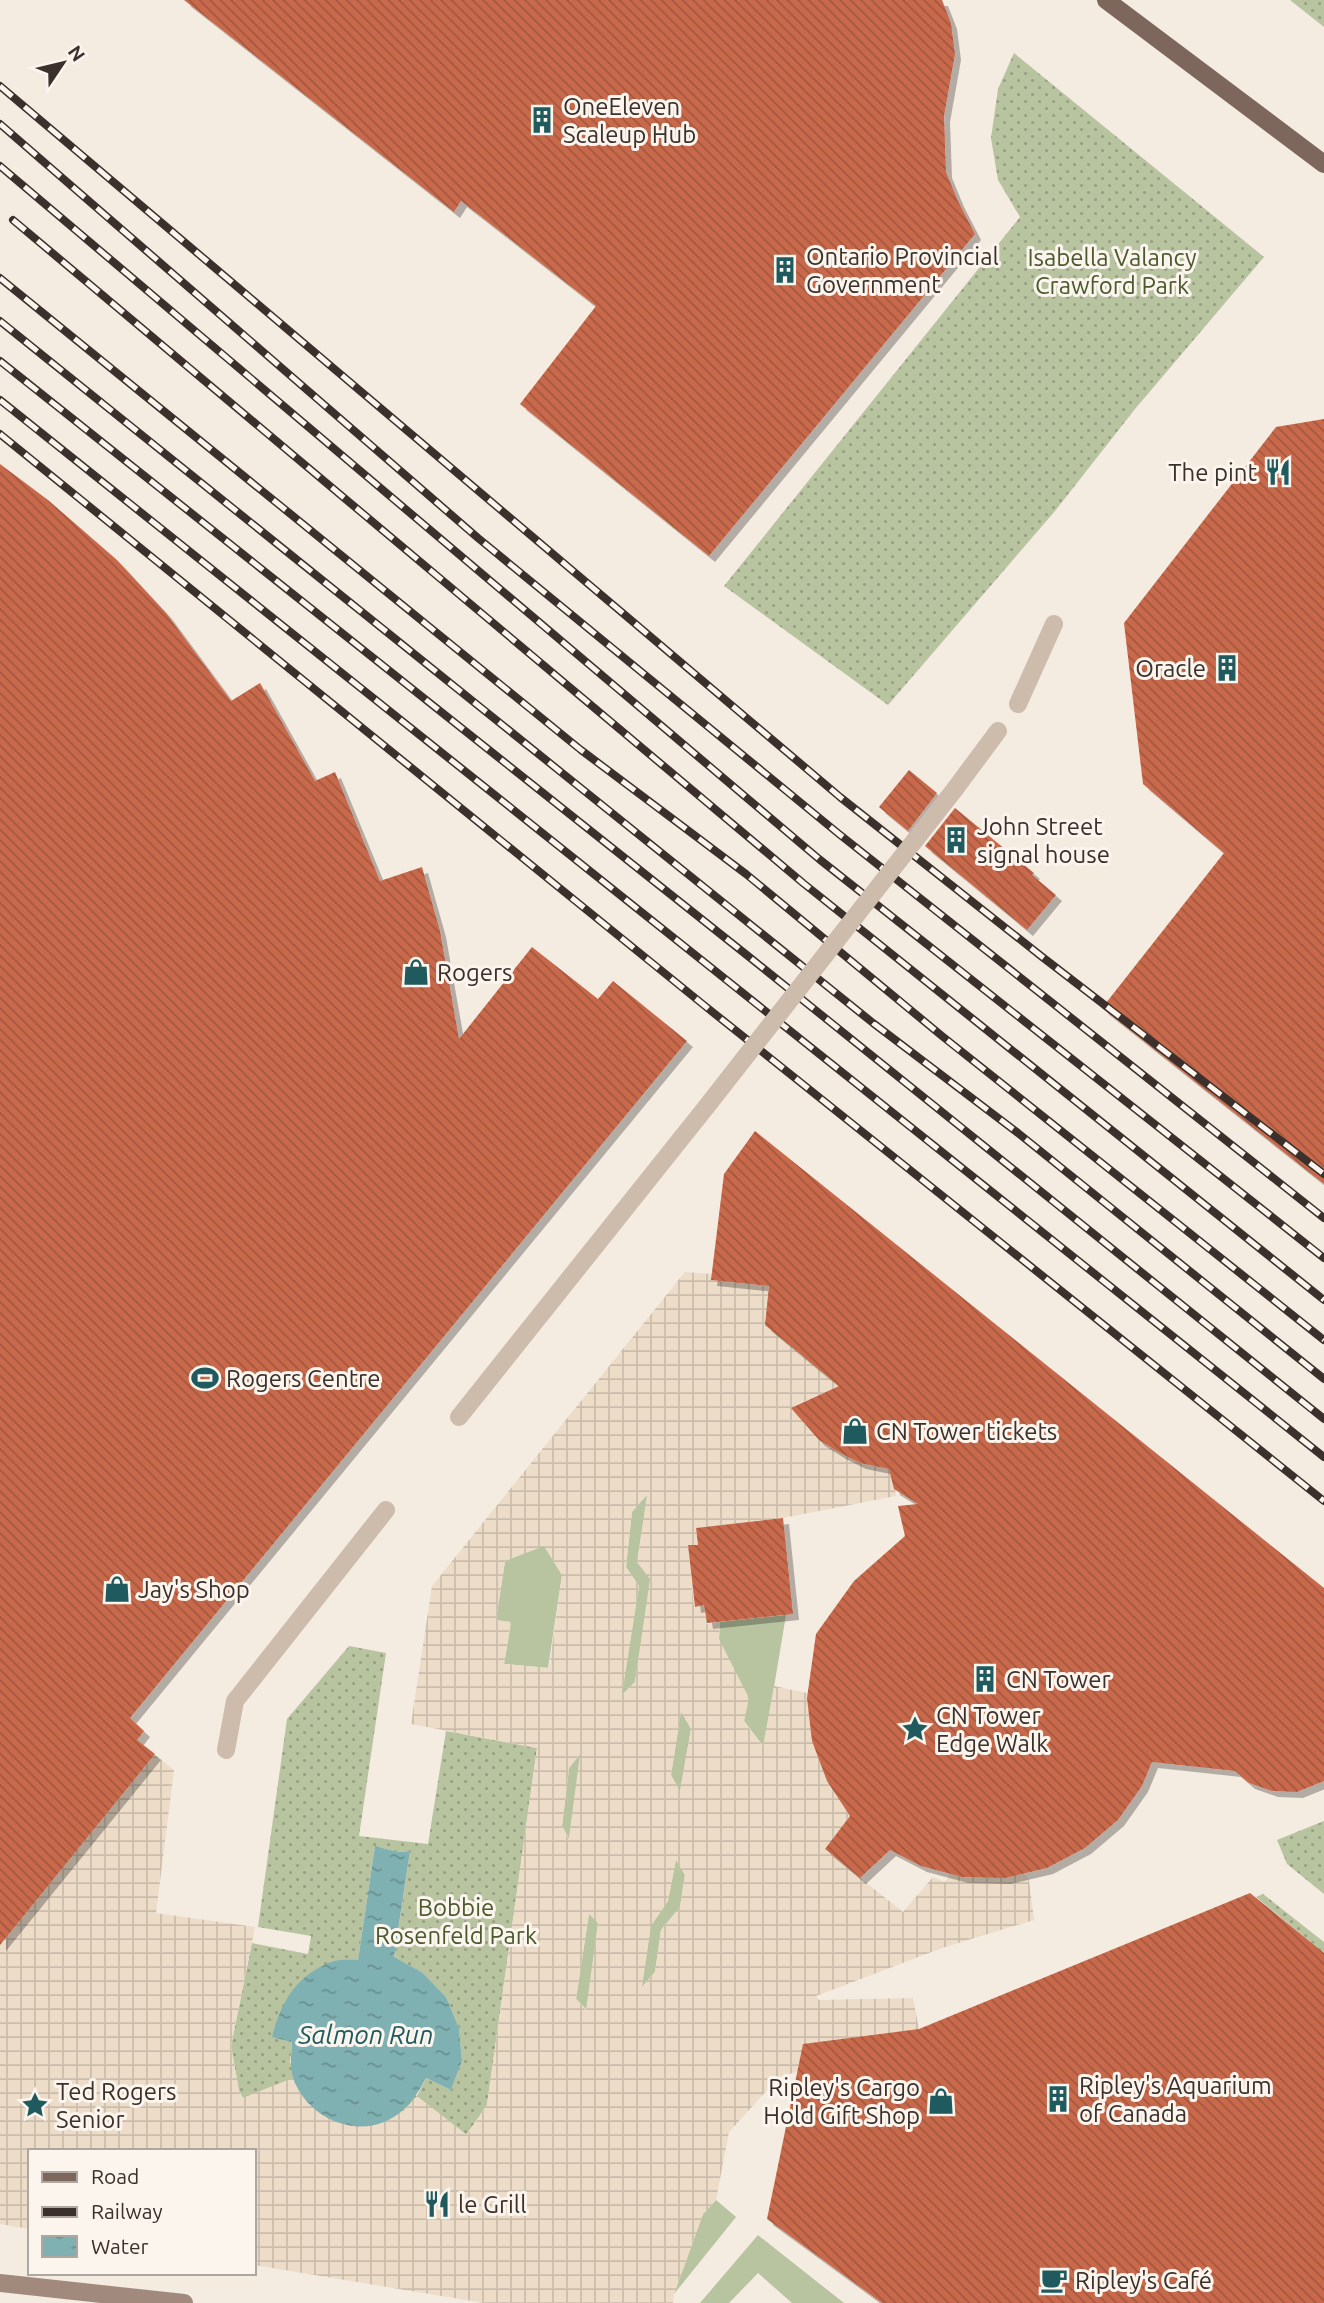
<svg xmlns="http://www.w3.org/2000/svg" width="1324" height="2303" font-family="Ubuntu,sans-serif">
<defs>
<pattern id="grass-dots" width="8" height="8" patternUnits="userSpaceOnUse" patternTransform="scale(1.75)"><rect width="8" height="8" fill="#b8c4a0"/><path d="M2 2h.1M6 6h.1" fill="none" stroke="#97a083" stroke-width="1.8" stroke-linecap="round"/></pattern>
<pattern id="plaza-grid" width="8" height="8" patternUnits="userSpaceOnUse" patternTransform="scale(1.75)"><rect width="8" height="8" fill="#ecdcc8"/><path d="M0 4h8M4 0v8" fill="none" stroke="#cbbdac"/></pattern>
<pattern id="water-ripples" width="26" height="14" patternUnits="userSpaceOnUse" patternTransform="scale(1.75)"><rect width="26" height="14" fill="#7fb0b2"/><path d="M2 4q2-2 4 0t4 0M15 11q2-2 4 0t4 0" fill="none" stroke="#699091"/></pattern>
<pattern id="building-back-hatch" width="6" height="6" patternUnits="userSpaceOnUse" patternTransform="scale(1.75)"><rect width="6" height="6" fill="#c8694b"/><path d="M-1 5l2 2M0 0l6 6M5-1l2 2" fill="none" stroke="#a4573f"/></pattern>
<filter id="shadow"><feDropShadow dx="6" dy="6" stdDeviation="0" flood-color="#0004"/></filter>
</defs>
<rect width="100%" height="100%" fill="#f4ebe1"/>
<g fill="url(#grass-dots)" fill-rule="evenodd">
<polygon points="1290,0 1324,0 1324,27"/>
<polygon points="1014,53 1264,257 1135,409 1055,511 888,705 724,586 1020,217 998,180 991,138 998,89"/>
<path d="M349,1646L386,1653L359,1836L428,1844L446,1731L537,1748L487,2105L462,2141L261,2130L239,2091L231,2046L252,1943L308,1954L311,1936L258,1927L287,1719ZM375,1846L398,1852L410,1851L394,1958L423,1973L446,1997L459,2028L462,2061L451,2090L426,2078L417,2096L290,2063L292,2042L333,1961L358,1960Z"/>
<polygon points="1324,1821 1324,1894 1287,1864 1277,1840"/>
<polygon points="1263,1894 1324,1942 1324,1953 1256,1897"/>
</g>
<g fill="#b8c4a0">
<polygon points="648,1494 637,1562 651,1579 635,1682 621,1696 639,1586 626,1567 632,1511"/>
<polygon points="544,1545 562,1575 548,1668 504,1664 511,1623 496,1620 505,1561"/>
<polygon points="786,1615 764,1747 744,1721 719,1639 720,1622"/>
<polygon points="681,1710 691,1729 680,1792 671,1775"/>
<polygon points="581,1753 569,1839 562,1826 569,1768"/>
<polygon points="676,1859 685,1875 680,1907 661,1930 655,1972 641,1988 651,1925 668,1901"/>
<polygon points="589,1913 598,1923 587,2010 576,1999"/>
<polygon points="716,2200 736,2217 674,2294 703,2214"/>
<polygon points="758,2235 759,2236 844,2303 792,2303 758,2273 729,2303 700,2303"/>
</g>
<path fill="url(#plaza-grid)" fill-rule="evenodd" d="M685,1272L712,1274L711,1280L769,1286L839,1386L794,1406L804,1423L819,1440L840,1453L860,1463L893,1466L896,1496L783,1518L696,1528L698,1545L688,1546L694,1606L704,1605L707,1624L720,1622L719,1639L749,1698L744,1722L763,1746L774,1686L831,1698L871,1788L825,1850L903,1912L933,1877L945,1882L956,1863L1021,1869L1029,1880L1034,1920L942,1948L816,1996L819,2000L913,1998L919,2029L916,2039L779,2077L729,2132L716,2200L703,2214L674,2294L673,2303H484L254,2265V2151H30V2229L0,2224V1905L137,1740L174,1770L156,1913L255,1927L231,2046L239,2091L242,2098L293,2078L295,2084L403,2111L417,2096L467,2135L487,2105L537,1748L411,1724L432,1586ZM647,1495L637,1562L650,1579L635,1682L622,1695L639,1586L626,1567L632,1512ZM544,1546L562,1575L549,1668L504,1664L511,1622L496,1620L505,1561ZM681,1712L691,1729L680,1791L671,1775ZM580,1754L569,1838H568L562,1826L569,1768ZM676,1860L685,1875L680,1907L661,1930L655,1972L642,1987L651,1926L668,1901ZM589,1914L598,1923L586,2010L576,1999Z"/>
<path fill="url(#water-ripples)" d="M375,1846L398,1852L410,1851L394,1957L423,1973L446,1997L459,2028L462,2061L451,2090L426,2078C420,2089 414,2100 404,2109C370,2142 315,2125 296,2085C289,2071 291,2057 292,2042L272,2037C281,2003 295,1976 331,1962C339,1959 349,1960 358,1960Z"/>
<g fill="url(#building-back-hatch)" filter="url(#shadow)">
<polygon points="184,0 942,0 951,23 955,54 944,116 946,172 958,201 975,234 709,556 520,404 596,306 461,201 454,212"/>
<polygon points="1324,419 1324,1184 1102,1008 1224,853 1143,784 1124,623 1276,427"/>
<polygon points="0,464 48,500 117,560 166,613 231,701 260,683 315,781 335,772 380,881 422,867 440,931 459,1039 532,947 598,999 613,981 687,1041 130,1718 144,1731 137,1740 155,1754 0,1945"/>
<polygon points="909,770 937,793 908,831 879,807"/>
<polygon points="955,808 1034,873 1032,875 1056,895 1027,930 925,846"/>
<polygon points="755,1131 1324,1588 1324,1781 1297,1792 1272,1791 1249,1783 1235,1771 1152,1762 1142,1786 1118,1820 1085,1848 1047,1868 1005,1878 962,1877 921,1866 890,1850 860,1878 825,1849 850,1816 827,1781 812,1741 807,1698 816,1634 854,1581 905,1536 898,1506 918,1504 894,1489 889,1469 860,1463 840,1453 819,1440 791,1408 839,1386 765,1325 769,1286 711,1280 724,1174"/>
<polygon points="783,1518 793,1614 707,1623 704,1605 695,1607 688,1545 698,1545 696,1528"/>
<polygon points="1250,1893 1324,1953 1324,2303 882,2303 767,2219 803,2044 919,2029"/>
</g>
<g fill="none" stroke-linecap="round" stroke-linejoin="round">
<g stroke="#cdbbac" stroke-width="18">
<polyline points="1018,704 1054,624"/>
<polyline points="955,789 998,731"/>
<polyline points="459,1417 707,1106"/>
<polyline points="226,1750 235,1701 386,1510"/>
</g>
<polyline stroke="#a18a7d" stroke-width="18" points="0,2283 184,2303"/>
<polyline stroke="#7d675c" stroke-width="18" points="1106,0 1324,164"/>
<defs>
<g id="rail">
<polyline points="0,86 840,797 1041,956 1324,1174"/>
<polyline points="0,124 478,538 839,834 1324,1218"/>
<polyline points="0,166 819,859 1324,1258"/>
<polyline points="13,220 803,883 1324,1300"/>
<polyline points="0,278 581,750 746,874 942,1036 1324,1340"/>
<polyline points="0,321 873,1023 1018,1133 1324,1379"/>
<polyline points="0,361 748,956 1324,1419"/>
<polyline points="0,400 1324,1457"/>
<polyline points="0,434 705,1006 1324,1501"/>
</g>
</defs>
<use href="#rail" stroke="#3b302b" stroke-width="8"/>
<use href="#rail" stroke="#fbf5ee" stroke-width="5" stroke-dasharray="16" stroke-linecap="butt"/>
<polyline stroke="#cdbbac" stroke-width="18" points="707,1106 955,789"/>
</g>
<defs>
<symbol id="building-bare" viewBox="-9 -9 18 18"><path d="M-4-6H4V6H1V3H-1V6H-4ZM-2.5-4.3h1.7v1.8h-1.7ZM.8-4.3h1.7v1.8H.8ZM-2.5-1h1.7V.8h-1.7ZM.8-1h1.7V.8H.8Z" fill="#1f5a5e" stroke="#fbf5ee" stroke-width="2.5" paint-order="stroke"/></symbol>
<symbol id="restaurant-bare" viewBox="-9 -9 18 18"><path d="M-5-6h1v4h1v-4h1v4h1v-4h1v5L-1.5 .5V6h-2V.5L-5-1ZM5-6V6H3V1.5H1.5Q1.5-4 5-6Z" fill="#1f5a5e" stroke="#fbf5ee" stroke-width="2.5" paint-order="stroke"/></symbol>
<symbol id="shop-bare" viewBox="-9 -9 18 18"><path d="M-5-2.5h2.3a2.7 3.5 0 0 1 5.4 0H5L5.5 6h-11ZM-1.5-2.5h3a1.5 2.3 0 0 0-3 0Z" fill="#1f5a5e" stroke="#fbf5ee" stroke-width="2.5" paint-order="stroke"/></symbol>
<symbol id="stadium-bare" viewBox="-9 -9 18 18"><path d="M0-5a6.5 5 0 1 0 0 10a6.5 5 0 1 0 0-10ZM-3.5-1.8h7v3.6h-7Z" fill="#1f5a5e" stroke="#fbf5ee" stroke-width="2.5" paint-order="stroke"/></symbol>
<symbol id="sight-bare" viewBox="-9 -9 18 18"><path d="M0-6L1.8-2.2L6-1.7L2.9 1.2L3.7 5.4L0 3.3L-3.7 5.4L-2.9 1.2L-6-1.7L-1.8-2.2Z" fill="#1f5a5e" stroke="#fbf5ee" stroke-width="2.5" paint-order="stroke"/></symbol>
<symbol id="cafe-bare" viewBox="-9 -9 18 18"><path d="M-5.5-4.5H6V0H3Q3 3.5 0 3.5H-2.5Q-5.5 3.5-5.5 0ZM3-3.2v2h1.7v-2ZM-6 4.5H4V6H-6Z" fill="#1f5a5e" stroke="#fbf5ee" stroke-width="2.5" paint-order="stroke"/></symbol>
</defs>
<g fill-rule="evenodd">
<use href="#building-bare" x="523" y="101" width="38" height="38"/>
<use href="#building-bare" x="766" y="251" width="38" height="38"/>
<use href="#restaurant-bare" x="1259" y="453" width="38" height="38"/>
<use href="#building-bare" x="1208" y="649" width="38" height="38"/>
<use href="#building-bare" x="937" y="821" width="38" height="38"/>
<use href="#shop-bare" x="397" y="953" width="38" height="38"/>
<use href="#stadium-bare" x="186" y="1359" width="38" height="38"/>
<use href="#shop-bare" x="836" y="1412" width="38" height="38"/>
<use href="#shop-bare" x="98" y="1570" width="38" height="38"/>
<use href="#building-bare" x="966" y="1660" width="38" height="38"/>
<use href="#sight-bare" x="896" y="1710" width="38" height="38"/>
<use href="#building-bare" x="1039" y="2080" width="38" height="38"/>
<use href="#shop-bare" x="922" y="2082" width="38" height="38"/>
<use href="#sight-bare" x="16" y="2086" width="38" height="38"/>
<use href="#restaurant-bare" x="418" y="2185" width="38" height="38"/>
<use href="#cafe-bare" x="1035" y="2261" width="38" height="38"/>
</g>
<g text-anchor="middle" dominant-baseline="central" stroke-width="6" stroke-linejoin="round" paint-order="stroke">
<g font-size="24" fill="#3b302b" stroke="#fbf5ee" text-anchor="start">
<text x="563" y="106">OneEleven<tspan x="563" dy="28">Scaleup Hub</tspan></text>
<text x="806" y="256">Ontario Provincial<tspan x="806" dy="28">Government</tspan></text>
<text x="1257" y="472" text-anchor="end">The pint</text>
<text x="1206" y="668" text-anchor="end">Oracle</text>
<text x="977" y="826">John Street<tspan x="977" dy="28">signal house</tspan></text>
<text x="437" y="972">Rogers</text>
<text x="226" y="1378">Rogers Centre</text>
<text x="876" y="1431">CN Tower tickets</text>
<text x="138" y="1589">Jay's Shop</text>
<text x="1006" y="1679">CN Tower</text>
<text x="936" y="1715">CN Tower<tspan x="936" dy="28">Edge Walk</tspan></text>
<text x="1079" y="2085">Ripley's Aquarium<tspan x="1079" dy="28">of Canada</tspan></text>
<text x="920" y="2087" text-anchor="end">Ripley's Cargo<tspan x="920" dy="28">Hold Gift Shop</tspan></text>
<text x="56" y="2091">Ted Rogers<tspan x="56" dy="28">Senior</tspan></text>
<text x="458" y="2204">le Grill</text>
<text x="1075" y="2280">Ripley's Café</text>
</g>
<g font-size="24" fill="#4a5a2e" stroke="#fbf5ee">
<text x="1112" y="257">Isabella Valancy<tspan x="1112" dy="28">Crawford Park</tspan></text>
<text x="456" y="1907">Bobbie<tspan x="456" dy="28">Rosenfeld Park</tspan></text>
</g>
<g font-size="26" font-style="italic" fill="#1f5a5e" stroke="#fbf5ee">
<text x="366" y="2034">Salmon Run</text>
</g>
</g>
<rect x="28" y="2149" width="228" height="126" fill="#fbf5ee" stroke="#aea6a0" stroke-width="2"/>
<rect x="42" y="2172" width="35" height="10" fill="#7d675c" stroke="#aea6a0" stroke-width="2"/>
<text x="91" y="2184" font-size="21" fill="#3b302b">Road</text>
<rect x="42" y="2207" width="35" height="10" fill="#3b302b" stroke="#aea6a0" stroke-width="2"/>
<text x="91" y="2219" font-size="21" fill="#3b302b">Railway</text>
<rect x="42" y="2236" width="35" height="21" fill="url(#water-ripples)" stroke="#aea6a0" stroke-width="2"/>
<text x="91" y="2254" font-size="21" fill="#3b302b">Water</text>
<g transform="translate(63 63) rotate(55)" stroke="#fbf5ee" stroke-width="5" paint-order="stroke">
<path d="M0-5L12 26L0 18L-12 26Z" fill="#3b302b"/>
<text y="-10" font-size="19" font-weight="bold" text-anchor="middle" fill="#3b302b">N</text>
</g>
</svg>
